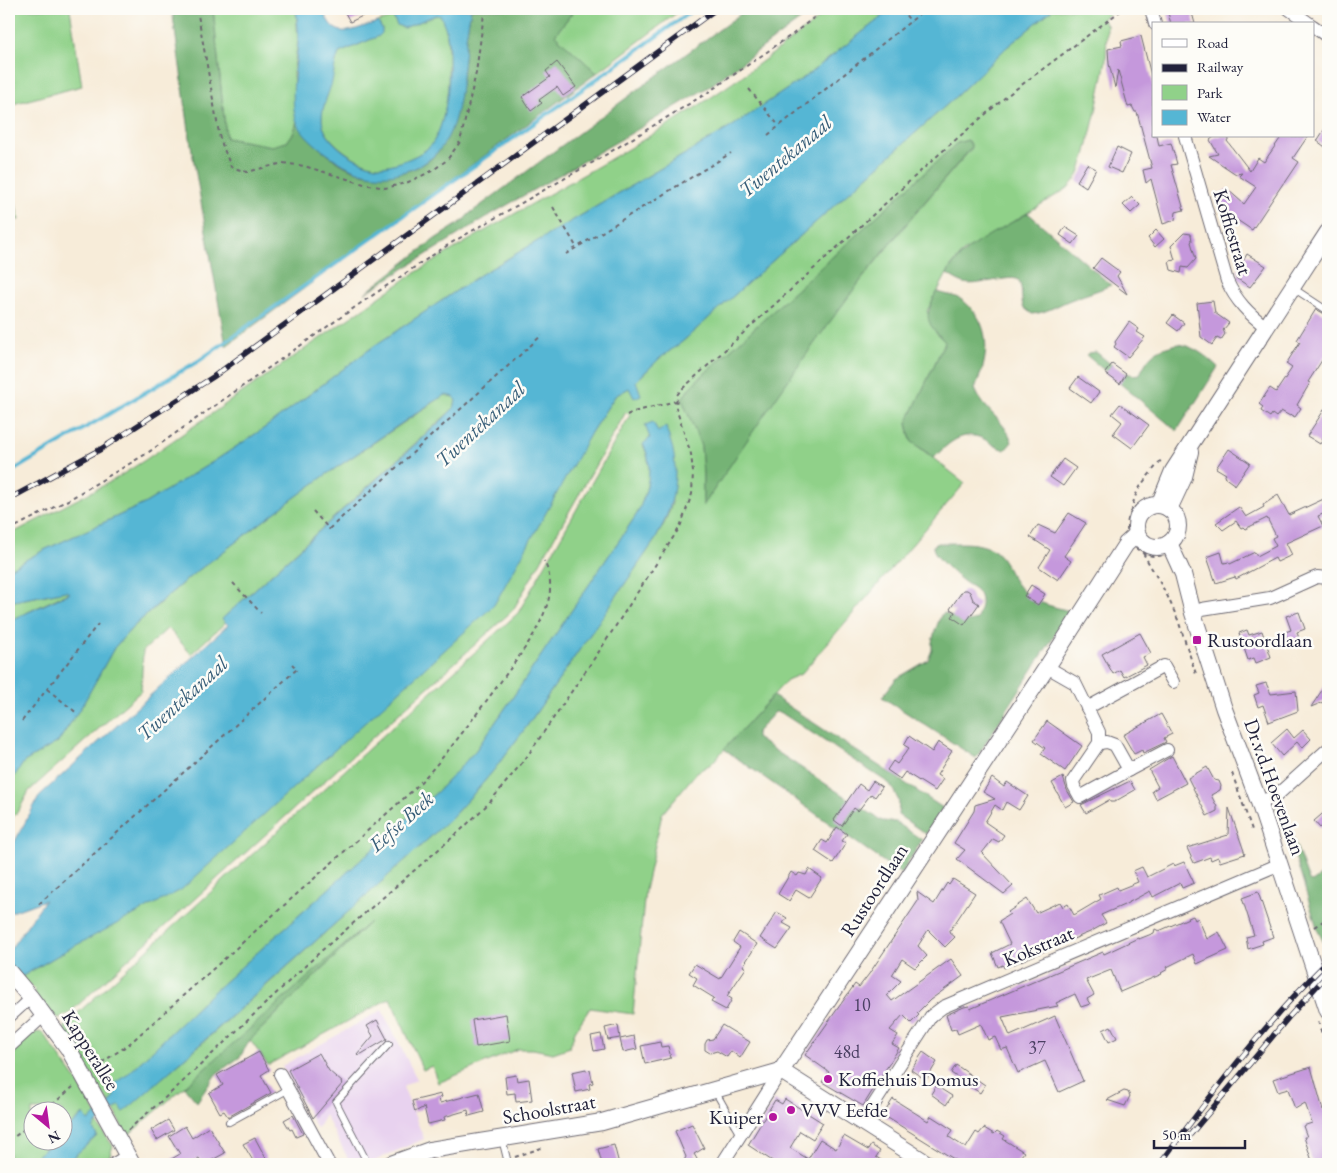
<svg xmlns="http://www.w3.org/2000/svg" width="1337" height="1173" font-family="'EB Garamond',serif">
<rect width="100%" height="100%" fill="#fdfcf7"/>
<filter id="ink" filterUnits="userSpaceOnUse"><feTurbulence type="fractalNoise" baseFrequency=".02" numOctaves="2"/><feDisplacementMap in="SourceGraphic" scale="10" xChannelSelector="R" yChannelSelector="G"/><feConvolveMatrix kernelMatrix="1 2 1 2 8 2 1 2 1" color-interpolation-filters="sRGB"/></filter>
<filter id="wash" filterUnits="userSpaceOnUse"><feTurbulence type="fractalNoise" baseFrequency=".0096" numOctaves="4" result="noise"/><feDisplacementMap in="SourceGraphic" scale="20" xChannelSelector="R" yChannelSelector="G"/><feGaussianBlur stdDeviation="1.12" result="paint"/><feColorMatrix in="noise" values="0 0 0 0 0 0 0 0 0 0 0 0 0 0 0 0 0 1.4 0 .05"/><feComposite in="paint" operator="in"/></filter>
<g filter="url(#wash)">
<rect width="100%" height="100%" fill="#f7ecd9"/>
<polygon fill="#e8d2ef" points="382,1010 417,1079 403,1087 424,1139 387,1155 368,1164 351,1164 325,1115 317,1129 282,1066"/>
<g fill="#90d189" stroke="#597a62" fill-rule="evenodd">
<polygon points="9,9 70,9 82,86 9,105"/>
<polygon points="213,9 296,9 298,41 293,74 297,121 294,132 287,142 272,146 226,138"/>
<polygon points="575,9 682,9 597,73 555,35"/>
<path d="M831,9H892L805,77L731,127L480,275L374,346L266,427L216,460L144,504L44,550L9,569V535L112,481L145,460L407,278C493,223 584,177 671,123C727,89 780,49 831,9Z"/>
<path d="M1053,9H1115L1102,19L1107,25L1106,60L1096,111L1085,156L1078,176L1068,188L963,252L950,268L927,311L936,333L945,342L907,423L911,441L965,483L801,674L787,680L711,764L697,772L662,814L645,890L633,1014L590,1008L575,1031L570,1047L553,1053L533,1049H518L438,1083L432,1066L423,1070L390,998L268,1065L250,1040L357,935L269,1014L126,1137L114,1108L120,1105L124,1111L200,1045L367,895L450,819L476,791L493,771L527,726L655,540L665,522L672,503L668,437L666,426L643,445C655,467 647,492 637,514L511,700L476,750L456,772L437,792L211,994L127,1075L111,1088L116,1096L111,1102H108L65,1032V1026L69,1021L518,613L630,415L626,412L513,610L68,1014L59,1018L54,1016L36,997L34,988L21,977L67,950L370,717L428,665L592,431L615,396L629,388L660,358L682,342L952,100L1007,47ZM968,140L970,142L972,148C929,197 886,247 846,300C796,367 749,436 703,506V474L701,446L682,399L691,386L957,143Z"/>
<path d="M439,14C449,24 448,52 448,66C449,90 446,123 432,144C424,155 390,168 377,166C358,164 326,142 322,123C320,110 328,95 331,82C334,72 335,62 339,53L379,36L382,29L378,22L393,17L397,25L404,28Z"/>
<polygon points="9,169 19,220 9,220"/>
<polygon points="445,395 454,397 456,401 454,408 223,618 225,623 191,654 168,628 143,651 141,691 29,791 19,810 9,822 9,784 24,762 58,742 83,704 114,648 132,628 187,579 282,507 324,476"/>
<polygon points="66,591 70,592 9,621 9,602"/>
<polygon points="42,1032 79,1084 97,1115 87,1122 83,1114 63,1133 62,1110 32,1110 32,1140 54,1141 27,1164 9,1164 9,1056 31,1033"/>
<polygon points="97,1123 113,1146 110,1155 103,1164 65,1164 97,1136 93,1129"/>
</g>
<g fill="#74b375" stroke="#4b6a58">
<path d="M172,9H213L226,138L272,146L287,142L294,132L297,121C307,141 345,173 368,174C451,179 457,124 464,58C465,41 468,25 471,9H575L555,35L597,73L226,346L191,145Z"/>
<polygon points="747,9 815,9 710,86 625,137 490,215 365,293 435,239 463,221 469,214"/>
<path d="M968,140L972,147C929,197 885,247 846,300C796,367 749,437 703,506V474L701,446L682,399L691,386L957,143Z"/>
<path d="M1028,213L1111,285C1098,291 1086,294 1073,299C1059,304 1047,313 1032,314L1023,307C1021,300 1023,286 1018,280C1012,274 976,287 964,283C958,281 952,277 947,274C965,243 999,231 1028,213Z"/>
<path d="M936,292C943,294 953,295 959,298C984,314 990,340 983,367C981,375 977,381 975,389C983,410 1006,421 1012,442L1005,450C997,448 991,443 984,439C963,429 948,443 934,458L911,441L907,423L945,342C925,320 924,320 936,292Z"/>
<path d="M1179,344C1195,347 1206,356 1218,367L1177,431L1086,355L1088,353L1096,352C1109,362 1123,378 1140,374C1149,354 1157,348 1179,344Z"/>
<path d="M938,543C957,544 978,540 995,551C1004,558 1008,570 1014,580C1028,602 1047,605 1070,611L976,758L882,697L896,679L928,660L932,650V642L935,631L941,615L945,613C956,618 965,626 977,619C978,613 982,606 981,600C979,588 971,587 963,581C955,574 933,557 933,546Z"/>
<polygon points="773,696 943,808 926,834 898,815 899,801 890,784 780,712 775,712 756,733 756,738 882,821 896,822 922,840 901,874 724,749"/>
<polygon points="1279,800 1309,881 1312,882 1328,871 1328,939 1324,943 1318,931 1282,814 1273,805"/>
<polygon points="370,922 250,1040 240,1057 216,1074 197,1102 184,1087"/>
</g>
<g fill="#55b6d4" stroke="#3c6c88">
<path d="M296,9H323C335,44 352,29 378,22L382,29V33L379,36L339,53C335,62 334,72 332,82C328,96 319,112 323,126C329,145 357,163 376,166C389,168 422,156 431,145C449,123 453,57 446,30C445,25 442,21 441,16L436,15L404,28L397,25L393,17L394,10L471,9C468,25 465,41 464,58C459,103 458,156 406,171C388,177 373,177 355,170C339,164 303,139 297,122C289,101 296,65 298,43C299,32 297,20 296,9Z"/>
<polygon points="892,9 1053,9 1007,47 952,100 682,342 660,358 636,381 641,395 634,398 629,388 615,396 592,431 494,605 181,890 67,950 21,977 9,987 9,951 45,900 9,913 9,850 15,841 40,795 228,625 222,619 441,421 454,408 456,401 454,397 445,395 433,402 324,476 282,507 187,579 158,604 132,628 114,648 83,704 58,742 24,762 9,784 9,621 70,593 66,591 9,602 9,569 44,550 144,504 216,460 266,427 374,346 480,275 731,127 805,77"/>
<path d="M653,422L658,432L666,426C668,436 673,446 674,456C678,487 670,513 655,540L527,726L493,771L476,791L450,819L367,895L132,1105L123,1112L120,1105L97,1123L93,1129L97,1136L65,1164H27L54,1141L62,1140L63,1133L84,1114L88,1121L111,1102L115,1096L111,1087L127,1075L211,994L437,792L456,772L476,750L511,700L637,514C647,492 655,467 643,444L650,438L645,425Z"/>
</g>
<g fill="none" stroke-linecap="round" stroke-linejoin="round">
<polyline stroke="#55b6d4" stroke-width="4" points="9,473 200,360 639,49 694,9"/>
</g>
<g id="blocks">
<g fill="#c598dc">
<polygon points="343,9 377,9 350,22"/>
<polygon points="1167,9 1191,9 1195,24 1171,24"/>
<polygon points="1141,36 1153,83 1153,136 1157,136 1159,146 1171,143 1177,164 1171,165 1184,210 1176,212 1175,220 1163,224 1151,179 1146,183 1143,170 1152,168 1137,112 1135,112 1132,106 1128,107 1118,70 1115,88 1109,64 1108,49 1122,46 1121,41"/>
<polygon points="557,62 576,87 563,96 557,87 539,100 542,103 531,111 522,97 550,77 546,71"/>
<polygon points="1328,124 1328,149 1317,141"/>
<polygon points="1215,136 1230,136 1227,141 1250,171 1258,158 1264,162 1282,136 1308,136 1293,158 1299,162 1285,183 1284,182 1252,230 1222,210 1225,207 1217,199 1227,189 1244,204 1256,187 1239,176 1242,173 1236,174 1209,156 1218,154 1210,140"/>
<polygon points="1117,147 1131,154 1122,173 1108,167"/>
<polygon points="1087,164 1096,169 1086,187 1077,181"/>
<polygon points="1132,197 1140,205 1131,213 1123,205"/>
<polygon points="1065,227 1079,236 1073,244 1060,235"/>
<polygon points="1156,230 1164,239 1155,247 1148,238"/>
<polygon points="1184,233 1191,234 1192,241 1191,242 1196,259 1188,268 1182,267 1181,273 1171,270 1169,261 1175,260 1171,246"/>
<polygon points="1247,254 1266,266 1250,287 1236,278 1239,274 1238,270"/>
<polygon points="1101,258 1120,272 1117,276 1127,294 1093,268"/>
<polygon points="1213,301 1215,313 1229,323 1223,330 1225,334 1221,340 1217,338 1212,345 1201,337 1197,303"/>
<polygon points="1316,309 1328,316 1328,351 1308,382 1310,383 1297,405 1301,408 1295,417 1291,415 1290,416 1281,411 1276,417 1272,414 1270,417 1261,411 1263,407 1259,404 1270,388 1276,392 1292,368 1286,364 1300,342 1297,340"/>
<polygon points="1173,315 1184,323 1178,331 1167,323"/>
<polygon points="1129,322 1139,329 1137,332 1145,337 1128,357 1114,347 1116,344 1115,342"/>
<polygon points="1112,364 1126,374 1120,384 1105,373"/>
<polygon points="1078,377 1099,392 1091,403 1070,388"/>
<polygon points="1120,404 1149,425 1132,448 1113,434 1122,422 1112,414"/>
<polygon points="1328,404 1328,430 1320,444 1307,436"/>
<polygon points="1229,449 1250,463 1235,485 1224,477 1226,474 1216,468"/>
<polygon points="1063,459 1076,468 1063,486 1050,477"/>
<polygon points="1278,495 1289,515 1328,497 1328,512 1318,516 1323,526 1286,543 1292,555 1277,562 1275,558 1236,579 1235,577 1216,583 1207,557 1221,552 1224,563 1229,562 1230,564 1255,552 1257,556 1276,546 1272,538 1276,536 1267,518 1245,529 1243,527 1241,528 1236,521 1223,530 1216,523 1239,507 1246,517 1264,507 1263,505"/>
<polygon points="1069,513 1086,523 1064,556 1071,561 1058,580 1039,567 1050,550 1030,537 1038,525 1055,533"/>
<polygon points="1031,585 1045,594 1038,605 1024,596"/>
<polygon points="963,590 967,590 970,592 973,600 979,604 964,625 952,617 955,612 950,609"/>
<polygon points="1299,612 1305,629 1297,632 1299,639 1288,643 1285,632 1291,630 1286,616"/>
<polygon points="1247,630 1249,635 1262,631 1271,657 1256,663 1254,658 1248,660 1239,633"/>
<polygon points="1140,633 1151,653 1143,657 1147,665 1124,677 1120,670 1113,674 1102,654"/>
<polygon points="1328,681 1328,700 1311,707"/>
<polygon points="1266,683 1271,694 1296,691 1298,711 1269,722 1263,705 1258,707 1254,695 1259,693 1256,686"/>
<polygon points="1161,714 1172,734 1164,738 1166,742 1143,753 1142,750 1134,754 1123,735"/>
<polygon points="1047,721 1082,746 1065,771 1041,754 1045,748 1034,740"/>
<polygon points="1287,729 1294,738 1303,730 1311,739 1302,748 1297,742 1282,756 1271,743"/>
<polygon points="909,736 932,752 938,742 952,751 937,775 943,779 935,791 905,772 900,779 887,770 893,761 897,764 909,748 904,745"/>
<polygon points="1172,756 1186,783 1156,799 1152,791 1158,787 1149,770"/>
<polygon points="1207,767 1214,780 1219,781 1221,786 1220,790 1211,795 1217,807 1217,811 1207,816 1188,778"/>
<polygon points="1063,777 1067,790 1074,802 1065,807 1052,783"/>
<polygon points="992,778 1004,787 1007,782 1028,796 1019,810 1006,802 1002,810 995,805 985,822 1004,835 999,842 993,839 982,853 1013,886 1004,894 957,859 965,850 954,843 974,811 975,805 995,799 983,792"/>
<polygon points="873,781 882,787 875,797 871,794 858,811 854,808 842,826 834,820 859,784 867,790"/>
<polygon points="1130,781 1135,790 1114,802 1110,802 1109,800 1086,813 1081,805"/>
<polygon points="1229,808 1245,854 1220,862 1218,857 1211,860 1210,857 1194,863 1187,848 1228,835"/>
<polygon points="1328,809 1328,821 1320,828 1314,821"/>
<polygon points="837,827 847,834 842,841 846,843 833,863 815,851 822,840 827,843"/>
<polygon points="1184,862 1194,883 1182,888 1180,883 1153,897 1150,891 1124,905 1101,915 1106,923 1090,932 1004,968 1003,965 998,967 992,953 1010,944 999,921 1010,914 1008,912 1027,899 1036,913 1060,902 1063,907 1068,904 1074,915 1101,899 1099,895 1117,887 1118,890 1138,882 1133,871 1142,867 1147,877 1173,864 1174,866"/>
<polygon points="809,869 822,878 809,898 796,890 789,901 778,894 791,872 797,876 799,873 806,875"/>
<polygon points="953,879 975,893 949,932 955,937 945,947 928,930 918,946 927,956 915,968 902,959 892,975 901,981 887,995 892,1001 951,959 963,976 930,1000 917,1013 919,1015 911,1023 903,1015 890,1030 898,1035 892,1044 899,1048 863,1106 822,1082 829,1072 805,1055 855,984 859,987 869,974 918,901 917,892 934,904 947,883 949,885"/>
<polygon points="1258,892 1273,937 1262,941 1263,944 1248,949 1246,937 1254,935 1242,898"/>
<polygon points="777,912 787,918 783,923 792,928 777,949 760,938"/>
<polygon points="1193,916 1195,920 1198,918 1207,939 1219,932 1228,950 1197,964 1193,954 1167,967 1168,969 1161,973 1162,974 1120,992 1111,970 1086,980 1094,995 1087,999 1090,1004 1081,1007 1075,994 1056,1003 1058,1006 1002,1017 1010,1036 1055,1016 1083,1081 1059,1092 1045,1061 1018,1073 1007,1048 1001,1050 995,1037 988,1040 981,1024 958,1034 956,1029 951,1030 946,1015 964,1007 969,1006 970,1009 1103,952 1104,954 1138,938 1139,939 1154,933 1155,929 1159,931"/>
<polygon points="739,932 757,944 743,966 746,968 727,996 732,999 726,1010 711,1002 714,998 693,985 697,978 689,973 695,964 720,979 740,947 733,942"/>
<polygon points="506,1014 510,1041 476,1047 472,1020"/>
<polygon points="377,1020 387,1039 358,1056 357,1055 373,1036 367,1026"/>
<polygon points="618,1025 620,1038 608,1040 605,1028"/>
<polygon points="722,1025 750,1042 740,1058 731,1051 727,1057 717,1051 710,1053 705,1050 705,1044 707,1040 713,1039"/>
<polygon points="1111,1026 1117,1038 1109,1042 1103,1030"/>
<polygon points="601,1034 604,1049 594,1051 591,1036"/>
<polygon points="634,1036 637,1049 623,1052 620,1039"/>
<polygon points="660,1042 661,1047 668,1046 671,1058 645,1064 641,1046"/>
<polygon points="259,1052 269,1070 261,1075 271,1093 228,1117 224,1111 220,1113 209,1093 223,1085 217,1075"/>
<polygon points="923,1052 937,1062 926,1080 911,1070"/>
<polygon points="319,1053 329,1071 343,1083 313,1118 288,1070"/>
<polygon points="956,1065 985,1085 980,1093 951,1073"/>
<polygon points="1311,1067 1323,1110 1325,1109 1328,1120 1328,1163 1324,1164 1313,1164 1304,1137 1307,1137 1303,1126 1312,1123 1305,1103 1295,1109 1288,1089 1278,1092 1273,1079"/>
<polygon points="586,1069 586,1071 590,1070 593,1083 589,1084 590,1089 576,1092 572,1072"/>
<polygon points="516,1075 517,1081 529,1079 532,1100 516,1102 515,1093 507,1094 505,1077"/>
<polygon points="936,1086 952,1096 946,1105 931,1094"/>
<polygon points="1124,1091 1128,1092 1130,1096 1125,1106 1107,1100"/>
<polygon points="479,1093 484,1112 469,1116 468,1110 444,1117 445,1120 428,1124 424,1107 415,1112 412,1101 441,1094 442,1097 439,1098 440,1103"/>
<polygon points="785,1099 823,1123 813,1139 800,1131 790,1148 808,1159 820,1139 836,1149 844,1136 868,1150 871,1145 880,1151 876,1157 888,1164 777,1164 748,1145 775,1100 782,1104"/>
<polygon points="893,1099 928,1121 931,1116 953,1130 949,1137 966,1148 976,1132 979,1134 984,1128 994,1134 997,1131 1005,1136 1003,1139 1024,1152 1015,1164 955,1164 957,1161 883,1115"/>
<polygon points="293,1115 303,1134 296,1137 292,1129 290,1130 284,1120"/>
<polygon points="168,1120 174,1130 157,1140 151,1130"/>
<polygon points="692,1124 704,1148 694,1154 697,1159 694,1164 682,1164 686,1157 675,1131"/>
<polygon points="185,1126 192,1138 209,1127 225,1153 205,1164 202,1164 199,1158 189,1164 163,1164 180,1154 169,1136"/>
<polygon points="255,1138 269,1164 255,1164 243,1144"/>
<polygon points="614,1145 619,1164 602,1164 598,1149"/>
</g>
</g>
</g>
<g filter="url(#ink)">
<use href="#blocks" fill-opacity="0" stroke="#6d6972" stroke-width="1"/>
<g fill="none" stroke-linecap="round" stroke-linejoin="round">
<defs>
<g id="service">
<polyline points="1293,288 1328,311"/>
<polyline points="715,1091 740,1135"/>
<polyline points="229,1122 289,1089"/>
<polyline points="502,1139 507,1159"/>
<polyline points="368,1164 336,1102 389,1044"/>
</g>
<polyline id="pedestrian" points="9,1018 31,998"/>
<g id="minor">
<polyline points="1151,9 1155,24"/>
<polyline points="1289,9 1310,24"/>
<polyline points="1313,26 1328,37"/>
<path d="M1185,136L1227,281C1236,301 1249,314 1266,327"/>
<polyline points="1193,613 1202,609 1270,598 1312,579 1317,577 1328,578"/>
<polyline points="1047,667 1075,683 1099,732 1099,743 1107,742 1115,745 1129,770 1167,750"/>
<polyline points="1087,708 1164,666 1173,682"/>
<polyline points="1099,743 1073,781 1074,786 1080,797 1129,770"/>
<polyline points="1259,802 1276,796 1328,749"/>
<polyline points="9,1047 44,1015"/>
<polyline points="280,1074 329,1164"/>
<polyline points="862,1123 931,1016 943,1007 1280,864"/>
<polyline points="114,1164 127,1156"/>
<polyline points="722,1164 781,1071"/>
</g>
<g id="tertiary">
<circle cx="1157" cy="526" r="21"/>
<polyline points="1159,505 1173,471 1328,232"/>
<polyline points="1169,509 1184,477 1190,452"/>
<polyline points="1169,543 1183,574 1193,613 1224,709 1259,802 1328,1011"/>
<polyline points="9,972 31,998 68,1048 132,1164"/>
<polyline points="781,1071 1047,667 1126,544 1137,534"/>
<polyline points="391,1164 430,1150 602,1122 781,1071 928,1164"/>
</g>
</defs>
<use href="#service" stroke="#6d6972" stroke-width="8"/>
<use href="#pedestrian" stroke="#6d6972" stroke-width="12"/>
<use href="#minor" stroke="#6d6972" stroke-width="14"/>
<use href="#tertiary" stroke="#6d6972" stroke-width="18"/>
<g stroke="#6d6972" stroke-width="2" stroke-dasharray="4 4" stroke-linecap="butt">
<polyline points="197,9 220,139 231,167 247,172 283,163 304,166 364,184 385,188 406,183 432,171 447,160 460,142 476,73 484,14 486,9"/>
<polyline points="901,9 911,22"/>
<polyline points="749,89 779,126"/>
<polyline points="768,135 921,13"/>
<polyline points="553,207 577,248"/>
<polyline points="1324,219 1328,211"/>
<polyline points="566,254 731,153"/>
<polyline points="627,415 633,412 676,401"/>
<circle cx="1156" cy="527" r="29"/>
<polyline points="313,511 329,529 542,335"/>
<path d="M1132,512C1133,489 1149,476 1162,459"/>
<polyline points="9,530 68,500 146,454 361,303 451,243 597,160 707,93 793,34 825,9"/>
<polyline points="1143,553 1167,595 1178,620 1197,677"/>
<polyline points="233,583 261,613"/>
<polyline points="47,689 78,714"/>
<polyline points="22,721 98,624"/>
<polyline points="1232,773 1252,830"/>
<polyline points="39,904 297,669 292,664 294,663"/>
<polyline points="1314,927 1328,918"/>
<polyline points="1318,1021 1328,1054"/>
<polyline points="1320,1030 1328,1028"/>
<path d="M95,1067L128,1045L412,791C445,758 471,721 499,684C516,660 538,634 547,605C552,590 551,575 544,561"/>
<polyline points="46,1110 73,1087"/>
<polyline points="128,1130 175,1089 320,952 461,830 489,803 526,758 600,650 680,527 692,494 693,472 691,454 676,408 677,395 681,390 946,148 1008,95 1123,9"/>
<polyline points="9,1141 32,1123"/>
<polyline points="515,1157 544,1147"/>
</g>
<use href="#service" stroke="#fff" stroke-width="6"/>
<use href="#pedestrian" stroke="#fff" stroke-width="10"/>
<use href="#minor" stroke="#fff" stroke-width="12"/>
<use href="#tertiary" stroke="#fff" stroke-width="16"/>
<defs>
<g id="rail">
<polyline points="9,499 101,449 213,377 716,9"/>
<polyline points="1190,1135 1288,1018 1328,974"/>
<path d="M1160,1164C1212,1093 1265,1023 1328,961"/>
</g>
</defs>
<use href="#rail" stroke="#22223b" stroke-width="5.5"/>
<use href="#rail" stroke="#fdfcf7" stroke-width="4" stroke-dasharray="11" stroke-linecap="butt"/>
</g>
</g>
<g fill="#b5179e" stroke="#fdfcf7" stroke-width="2">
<rect x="1192" y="635" width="10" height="10" rx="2.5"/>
<circle cx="828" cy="1079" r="5"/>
<circle cx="791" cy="1110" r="5"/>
<circle cx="773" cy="1117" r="5"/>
</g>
<g text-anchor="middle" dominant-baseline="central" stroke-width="5" stroke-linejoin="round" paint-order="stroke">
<g font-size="18" fill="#4b4063">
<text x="862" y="1004">10</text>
<text x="1037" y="1047">37</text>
<text x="847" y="1051">48d</text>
</g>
<g font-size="20" fill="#22223b" stroke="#fdfcf7">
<text transform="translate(1233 232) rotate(73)">Koffiestraat</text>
<text transform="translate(1275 787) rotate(70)">Dr.v.d.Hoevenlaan</text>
<text transform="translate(874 890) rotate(-57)">Rustoordlaan</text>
<text transform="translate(1038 946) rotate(-23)">Kokstraat</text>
<text transform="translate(91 1050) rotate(58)">Kapperallee</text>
<text transform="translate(549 1109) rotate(-10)">Schoolstraat</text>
</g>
<g font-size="20" fill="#22223b" stroke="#fdfcf7" text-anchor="start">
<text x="1207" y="640">Rustoordlaan</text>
<text x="838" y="1079">Koffiehuis Domus</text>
<text x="801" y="1110">VVV Eefde</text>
<text x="763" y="1117" text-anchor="end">Kuiper</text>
</g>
<g font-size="21" font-style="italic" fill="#365d78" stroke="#fdfcf7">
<text transform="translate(785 156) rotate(-40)">Twentekanaal</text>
<text transform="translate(480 424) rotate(-43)">Twentekanaal</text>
<text transform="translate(182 698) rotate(-42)">Twentekanaal</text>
<text transform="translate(401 821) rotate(-42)">Eefse Beek</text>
</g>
</g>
<rect width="1337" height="1173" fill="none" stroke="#fdfcf7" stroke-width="30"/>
<rect x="1152" y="22" width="162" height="115" fill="#fdfcf7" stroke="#a5a5ac"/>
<rect x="1162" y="39" width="25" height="8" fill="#ffffff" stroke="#a5a5ac"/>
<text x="1197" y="48" font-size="15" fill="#22223b">Road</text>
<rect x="1162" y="64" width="25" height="8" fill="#22223b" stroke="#a5a5ac"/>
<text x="1197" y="72" font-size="15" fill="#22223b">Railway</text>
<rect x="1162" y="85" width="25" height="15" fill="#90d189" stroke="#a5a5ac"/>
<text x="1197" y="98" font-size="15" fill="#22223b">Park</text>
<rect x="1162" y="110" width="25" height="15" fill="#55b6d4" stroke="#a5a5ac"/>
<text x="1197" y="122" font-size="15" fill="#22223b">Water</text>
<g transform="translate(48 1126) rotate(151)"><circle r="24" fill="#fdfcf7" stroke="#a5a5ac"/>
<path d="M0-4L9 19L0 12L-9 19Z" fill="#b5179e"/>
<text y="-8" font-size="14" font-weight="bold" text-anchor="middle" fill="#22223b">N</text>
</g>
<path d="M1154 1140v8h91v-8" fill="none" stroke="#22223b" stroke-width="2.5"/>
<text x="1162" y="1140" font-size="15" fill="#22223b" stroke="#fdfcf7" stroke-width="4" paint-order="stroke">50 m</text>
</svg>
